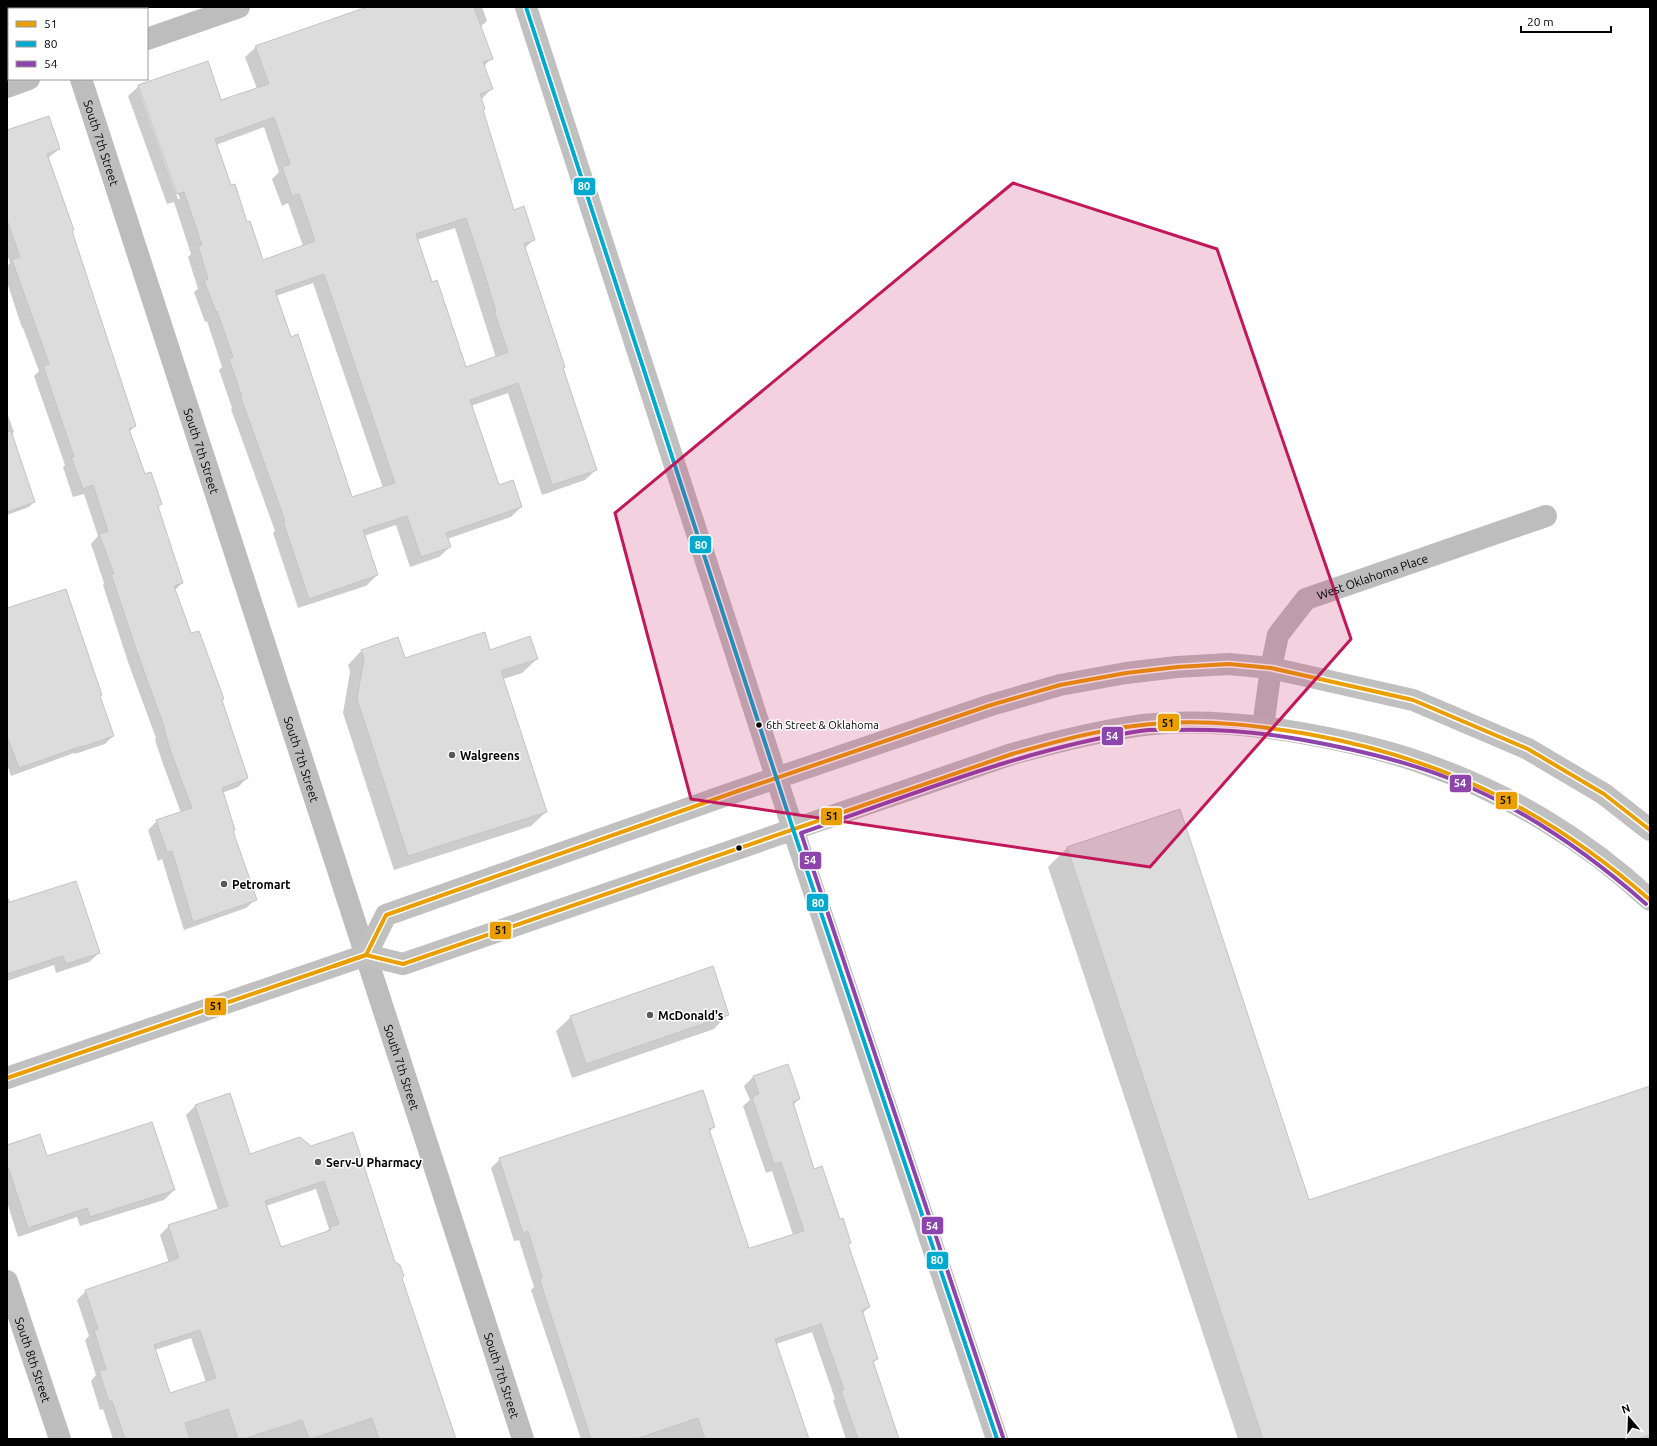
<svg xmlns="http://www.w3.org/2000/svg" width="1657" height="1446" font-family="Ubuntu,sans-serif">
<rect width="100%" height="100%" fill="#fff"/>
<g fill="#0003" fill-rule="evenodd">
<polygon points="7,7 9,9 9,46 7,47"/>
<polygon points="110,7 124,7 119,9 111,9"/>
<path d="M369,7H482L487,21L480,27L491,59L484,66L491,89L481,100L482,110L514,211L534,239L524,249L564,367L562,369L596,470L585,480L542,495L508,393L471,406L498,486L521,507L511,517L447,539L450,547L439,557L410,567L396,525L364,536L377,575L366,586L298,608L273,533L275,531L231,409L232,408L219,370L222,367L207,321L205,322L194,292L198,289L188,257L191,254L174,202L167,204L128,96L139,86L221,102L257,89L245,57L256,47ZM139,90H141L180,199H178ZM264,127L279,172L272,179L282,206L288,203L303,246L262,261L231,186L216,145ZM455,228L496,358L465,368L431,283L417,240ZM313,283L383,488L352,499L276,296Z"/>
<polygon points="7,132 59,149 47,159 73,230 71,232 135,426 129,432 145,476 161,504 157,508 182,583 175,590 190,635 223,699 221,701 247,778 238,787 222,793 232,832 256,899 246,908 184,930 162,859 158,861 148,830 157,821 181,813 163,764 155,740 156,738 128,662 103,585 104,583 91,544 98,536 84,494 73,497 63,467 65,465 34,376 39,371 23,328 22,328 7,282 7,266 10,263 7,254"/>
<polygon points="7,413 14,432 11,435 34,502 29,507 7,515"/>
<polygon points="7,609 99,696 113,736 105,744 75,754 74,753 11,776 7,764"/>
<polygon points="362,650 405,659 537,659 522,673 503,679 546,812 531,826 394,870 343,713 350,672 348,665"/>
<polygon points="1067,848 1308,1201 1650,1087 1650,1439 1238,1439 1048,867"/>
<polygon points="7,899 9,899 10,903 99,953 89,962 56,973 54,965 7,981"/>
<polygon points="728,1014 714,1029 572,1078 556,1031 571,1017"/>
<polygon points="753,1077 799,1099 793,1105 814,1170 850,1242 848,1244 869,1307 862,1314 877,1359 873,1363 897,1439 846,1439 833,1400 835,1399 812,1332 776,1344 808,1439 581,1439 531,1290 534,1287 519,1240 514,1241 491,1168 500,1159 714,1127 709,1132 748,1249 793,1235 772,1171 766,1173 743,1106 750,1100 744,1086"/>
<path d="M195,1106L249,1155L300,1138L394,1262L401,1278L455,1439H113L103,1409L100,1410L91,1381L96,1375L85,1340L89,1336L77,1300L86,1291L169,1263L160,1235L169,1226L218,1210L186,1115ZM316,1189L329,1229L326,1232L280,1248L266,1206ZM191,1338L206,1382L169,1394L155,1350Z"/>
<polygon points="7,1146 174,1190 164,1200 80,1226 77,1217 18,1237 7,1202"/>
</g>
<g fill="#dcdcdc" stroke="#c4c4c4" fill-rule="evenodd">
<path d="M367,7H474L493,59L483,62L493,89L480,94L485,109L483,110L514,210L524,206L535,240L524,244L565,367L563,368L597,470L552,485L518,383L470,400L499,485L513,480L522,507L446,533L451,547L421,557L407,516L363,530L378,575L309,599L283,521H285L241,398L242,397L229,359L233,357L217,311L216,312L204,281L208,279L198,246L202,245L184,192L177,194L138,85L208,61L221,100L269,84L255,46ZM274,117L290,164L282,167L292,196L299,194L315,241L263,260L250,221L247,222L235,184L231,185L215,139ZM466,218L482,266L496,311H494L508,352L466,367L437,280L432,282L416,234ZM324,274L395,483L352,497L298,334L291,337L275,291Z"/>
<polygon points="49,116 60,149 47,154 74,230 72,231 136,426 129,429 145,474 151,472 162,504 158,506 183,583 174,586 191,633 199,631 224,699 222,700 248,778 222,788 235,830 233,831 257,900 193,922 172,851 167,852 156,820 192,808 172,755 164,730 165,729 137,652 111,574 114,574 99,534 108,531 93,485 83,489 71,457 74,457 43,366 49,364 12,260 20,257 7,220 7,130"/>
<polygon points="11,431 35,502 7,512 7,432"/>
<polygon points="66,589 102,695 100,696 114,736 82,747 82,746 19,768 7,736 7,608"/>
<polygon points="485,632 490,650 530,636 538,659 501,671 547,812 408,856 357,699 364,658 361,650 398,637 405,658"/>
<polygon points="1180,809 1309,1200 1650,1086 1650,1435 1638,1439 1263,1439 1067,847"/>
<polygon points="76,881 100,953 66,964 63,956 7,974 7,903"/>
<polygon points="713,966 729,1015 586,1064 570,1016"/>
<polygon points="788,1064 800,1099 793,1102 814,1169 822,1166 840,1219 843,1218 851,1243 848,1244 870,1307 862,1310 878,1359 873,1361 899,1439 858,1439 841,1391 844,1390 821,1324 775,1339 809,1439 705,1439 698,1418 636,1439 591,1439 540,1281 542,1277 528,1231 523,1233 499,1158 703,1090 715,1127 709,1129 749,1248 750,1248 804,1231 781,1162 774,1164 752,1097 759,1094 753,1076"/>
<path d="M230,1093L250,1154L300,1137L311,1146L353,1132L395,1262L400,1265L404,1276L402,1278L456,1439H379L372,1418L311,1439H309L302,1420L244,1439H238L228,1409L185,1423L190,1439H125L112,1401L109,1402L99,1371L106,1369L94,1330L98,1329L85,1290L179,1258L168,1225L228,1206L195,1105ZM324,1181L339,1224L330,1227L331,1230L281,1247L265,1201ZM200,1330L216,1378L170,1393L154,1345Z"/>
<polygon points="152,1122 175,1190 90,1217 87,1208 28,1228 7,1164 7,1145 40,1134 47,1156"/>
</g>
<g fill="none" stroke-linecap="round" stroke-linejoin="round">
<g stroke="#bdbdbd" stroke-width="22">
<polyline points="57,7 58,9"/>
<polyline points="147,39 239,7"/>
<path id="s1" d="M81,79L523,1439"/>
<polyline points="7,87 29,79"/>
<path id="s2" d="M1263,727L1271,668L1278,635L1306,599L1546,516"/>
<path id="s3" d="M7,1281L60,1439"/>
</g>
<g stroke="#c0c0c0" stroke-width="22">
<polyline points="526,7 793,829 997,1439"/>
<polyline points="366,955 386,915 738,791 991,705 1060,685 1126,673 1177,667 1229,664 1271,668 1413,700 1528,749 1604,794 1650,830"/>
<path d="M7,1078L366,955L403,964L1012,754C1055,742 1099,731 1143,725C1196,719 1250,724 1301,733C1341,740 1383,749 1422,763C1506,792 1585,839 1650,900"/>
</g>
<defs>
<g id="bus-1">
<path d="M334,966L366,955L403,964L1012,754C1061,740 1112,726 1164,723C1212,720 1260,726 1308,734C1441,758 1548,810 1650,900"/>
<polyline points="7,1078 366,955 386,915 738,791 991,705 1060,685 1126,673 1177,667 1229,664 1271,668 1413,700 1528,749 1604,794 1650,830"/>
</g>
<polyline id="bus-2" points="526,7 793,829 997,1439"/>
<path id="bus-3" d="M1003,1437L801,833C912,795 1023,749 1140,731C1152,729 1164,730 1176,730C1218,729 1258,732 1298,739C1349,748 1400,759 1448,778C1522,807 1587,852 1646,904"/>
</defs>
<use href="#bus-1" stroke="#fff" stroke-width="7"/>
<use href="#bus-2" stroke="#fff" stroke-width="7"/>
<use href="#bus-3" stroke="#fff" stroke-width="7"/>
<use href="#bus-1" stroke="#eb9e00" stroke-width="4"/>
<use href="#bus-2" stroke="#00a9ce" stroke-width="4"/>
<use href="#bus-3" stroke="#8e44ad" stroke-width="4"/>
</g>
<path fill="#c2185b" fill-opacity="0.2" stroke="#c2185b" stroke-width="3" stroke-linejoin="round" d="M1013,183L1217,249L1351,639L1150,867L691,799L615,513Z"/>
<g fill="#000" stroke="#fff" stroke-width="1.5">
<circle cx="759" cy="725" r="3.5"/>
<circle cx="739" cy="848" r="3.5"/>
</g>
<g fill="#595959" stroke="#fff" stroke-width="1.5">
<circle cx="452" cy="755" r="4"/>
<circle cx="224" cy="884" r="4"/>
<circle cx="650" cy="1015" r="4"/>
<circle cx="318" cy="1162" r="4"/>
</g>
<g text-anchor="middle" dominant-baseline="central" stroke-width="3" stroke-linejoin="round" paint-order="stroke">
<g font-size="11" fill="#000" stroke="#fff" text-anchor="start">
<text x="766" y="725">6th Street &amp; Oklahoma</text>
</g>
<g font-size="12" fill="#000" stroke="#fff">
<text stroke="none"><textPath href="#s1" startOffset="67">South 7th Street</textPath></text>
<text stroke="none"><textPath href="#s1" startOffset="391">South 7th Street</textPath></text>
<text stroke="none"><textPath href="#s2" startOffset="209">West Oklahoma Place</textPath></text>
<text stroke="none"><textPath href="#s1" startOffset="715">South 7th Street</textPath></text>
<text stroke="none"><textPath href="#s1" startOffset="1039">South 7th Street</textPath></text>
<text stroke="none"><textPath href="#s3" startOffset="83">South 8th Street</textPath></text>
<text stroke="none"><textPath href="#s1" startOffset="1363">South 7th Street</textPath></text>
</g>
<g font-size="12" font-weight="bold" fill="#000" stroke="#fff" text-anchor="start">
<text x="460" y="755">Walgreens</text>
<text x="232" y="884">Petromart</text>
<text x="658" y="1015">McDonald's</text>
<text x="326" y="1162">Serv-U Pharmacy</text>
</g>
</g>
<g stroke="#fff" stroke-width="1.5">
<rect x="573" y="177" width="23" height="19" rx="4" fill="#00a9ce"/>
<rect x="689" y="535" width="23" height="19" rx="4" fill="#00a9ce"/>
<rect x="1157" y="713" width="23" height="19" rx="4" fill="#eb9e00"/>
<rect x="1101" y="726" width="23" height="20" rx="4" fill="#8e44ad"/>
<rect x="1449" y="774" width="23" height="19" rx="4" fill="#8e44ad"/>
<rect x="1495" y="791" width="23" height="19" rx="4" fill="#eb9e00"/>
<rect x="820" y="807" width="23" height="19" rx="4" fill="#eb9e00"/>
<rect x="799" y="851" width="23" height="19" rx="4" fill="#8e44ad"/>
<rect x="806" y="893" width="23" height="19" rx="4" fill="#00a9ce"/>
<rect x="489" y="921" width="23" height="19" rx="4" fill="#eb9e00"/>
<rect x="204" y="997" width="23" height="19" rx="4" fill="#eb9e00"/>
<rect x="921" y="1216" width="23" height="19" rx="4" fill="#8e44ad"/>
<rect x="926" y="1251" width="23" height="19" rx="4" fill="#00a9ce"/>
</g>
<g font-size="11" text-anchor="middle" font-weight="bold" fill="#fff">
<text x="584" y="190">80</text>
<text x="701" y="549">80</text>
<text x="1112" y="740">54</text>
<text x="1460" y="787">54</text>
<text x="810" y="864">54</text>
<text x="818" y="907">80</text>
<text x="932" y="1230">54</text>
<text x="937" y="1264">80</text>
</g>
<g font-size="11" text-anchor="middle" font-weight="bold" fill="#111">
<text x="1168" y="727">51</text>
<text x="1506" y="804">51</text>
<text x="832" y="820">51</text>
<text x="501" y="934">51</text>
<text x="216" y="1010">51</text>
</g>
<rect width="1657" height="1446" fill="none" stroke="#000000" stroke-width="16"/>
<rect x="8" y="8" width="140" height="72" fill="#ffffff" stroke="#999999"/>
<rect x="16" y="21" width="20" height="6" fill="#eb9e00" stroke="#999999"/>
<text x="44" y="28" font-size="12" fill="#000000">51</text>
<rect x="16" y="41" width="20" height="6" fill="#00a9ce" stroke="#999999"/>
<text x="44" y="48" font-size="12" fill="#000000">80</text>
<rect x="16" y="61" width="20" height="6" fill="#8e44ad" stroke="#999999"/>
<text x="44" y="68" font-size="12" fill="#000000">54</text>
<g transform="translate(1629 1418) rotate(341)" stroke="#ffffff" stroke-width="3" paint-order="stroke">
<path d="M0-3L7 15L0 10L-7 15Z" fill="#000000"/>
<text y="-6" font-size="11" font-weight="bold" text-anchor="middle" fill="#000000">N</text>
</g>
<path d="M1521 26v6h90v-6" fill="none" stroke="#000000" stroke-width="2"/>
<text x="1527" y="26" font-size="12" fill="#000000" stroke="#ffffff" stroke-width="3" paint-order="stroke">20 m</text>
</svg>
